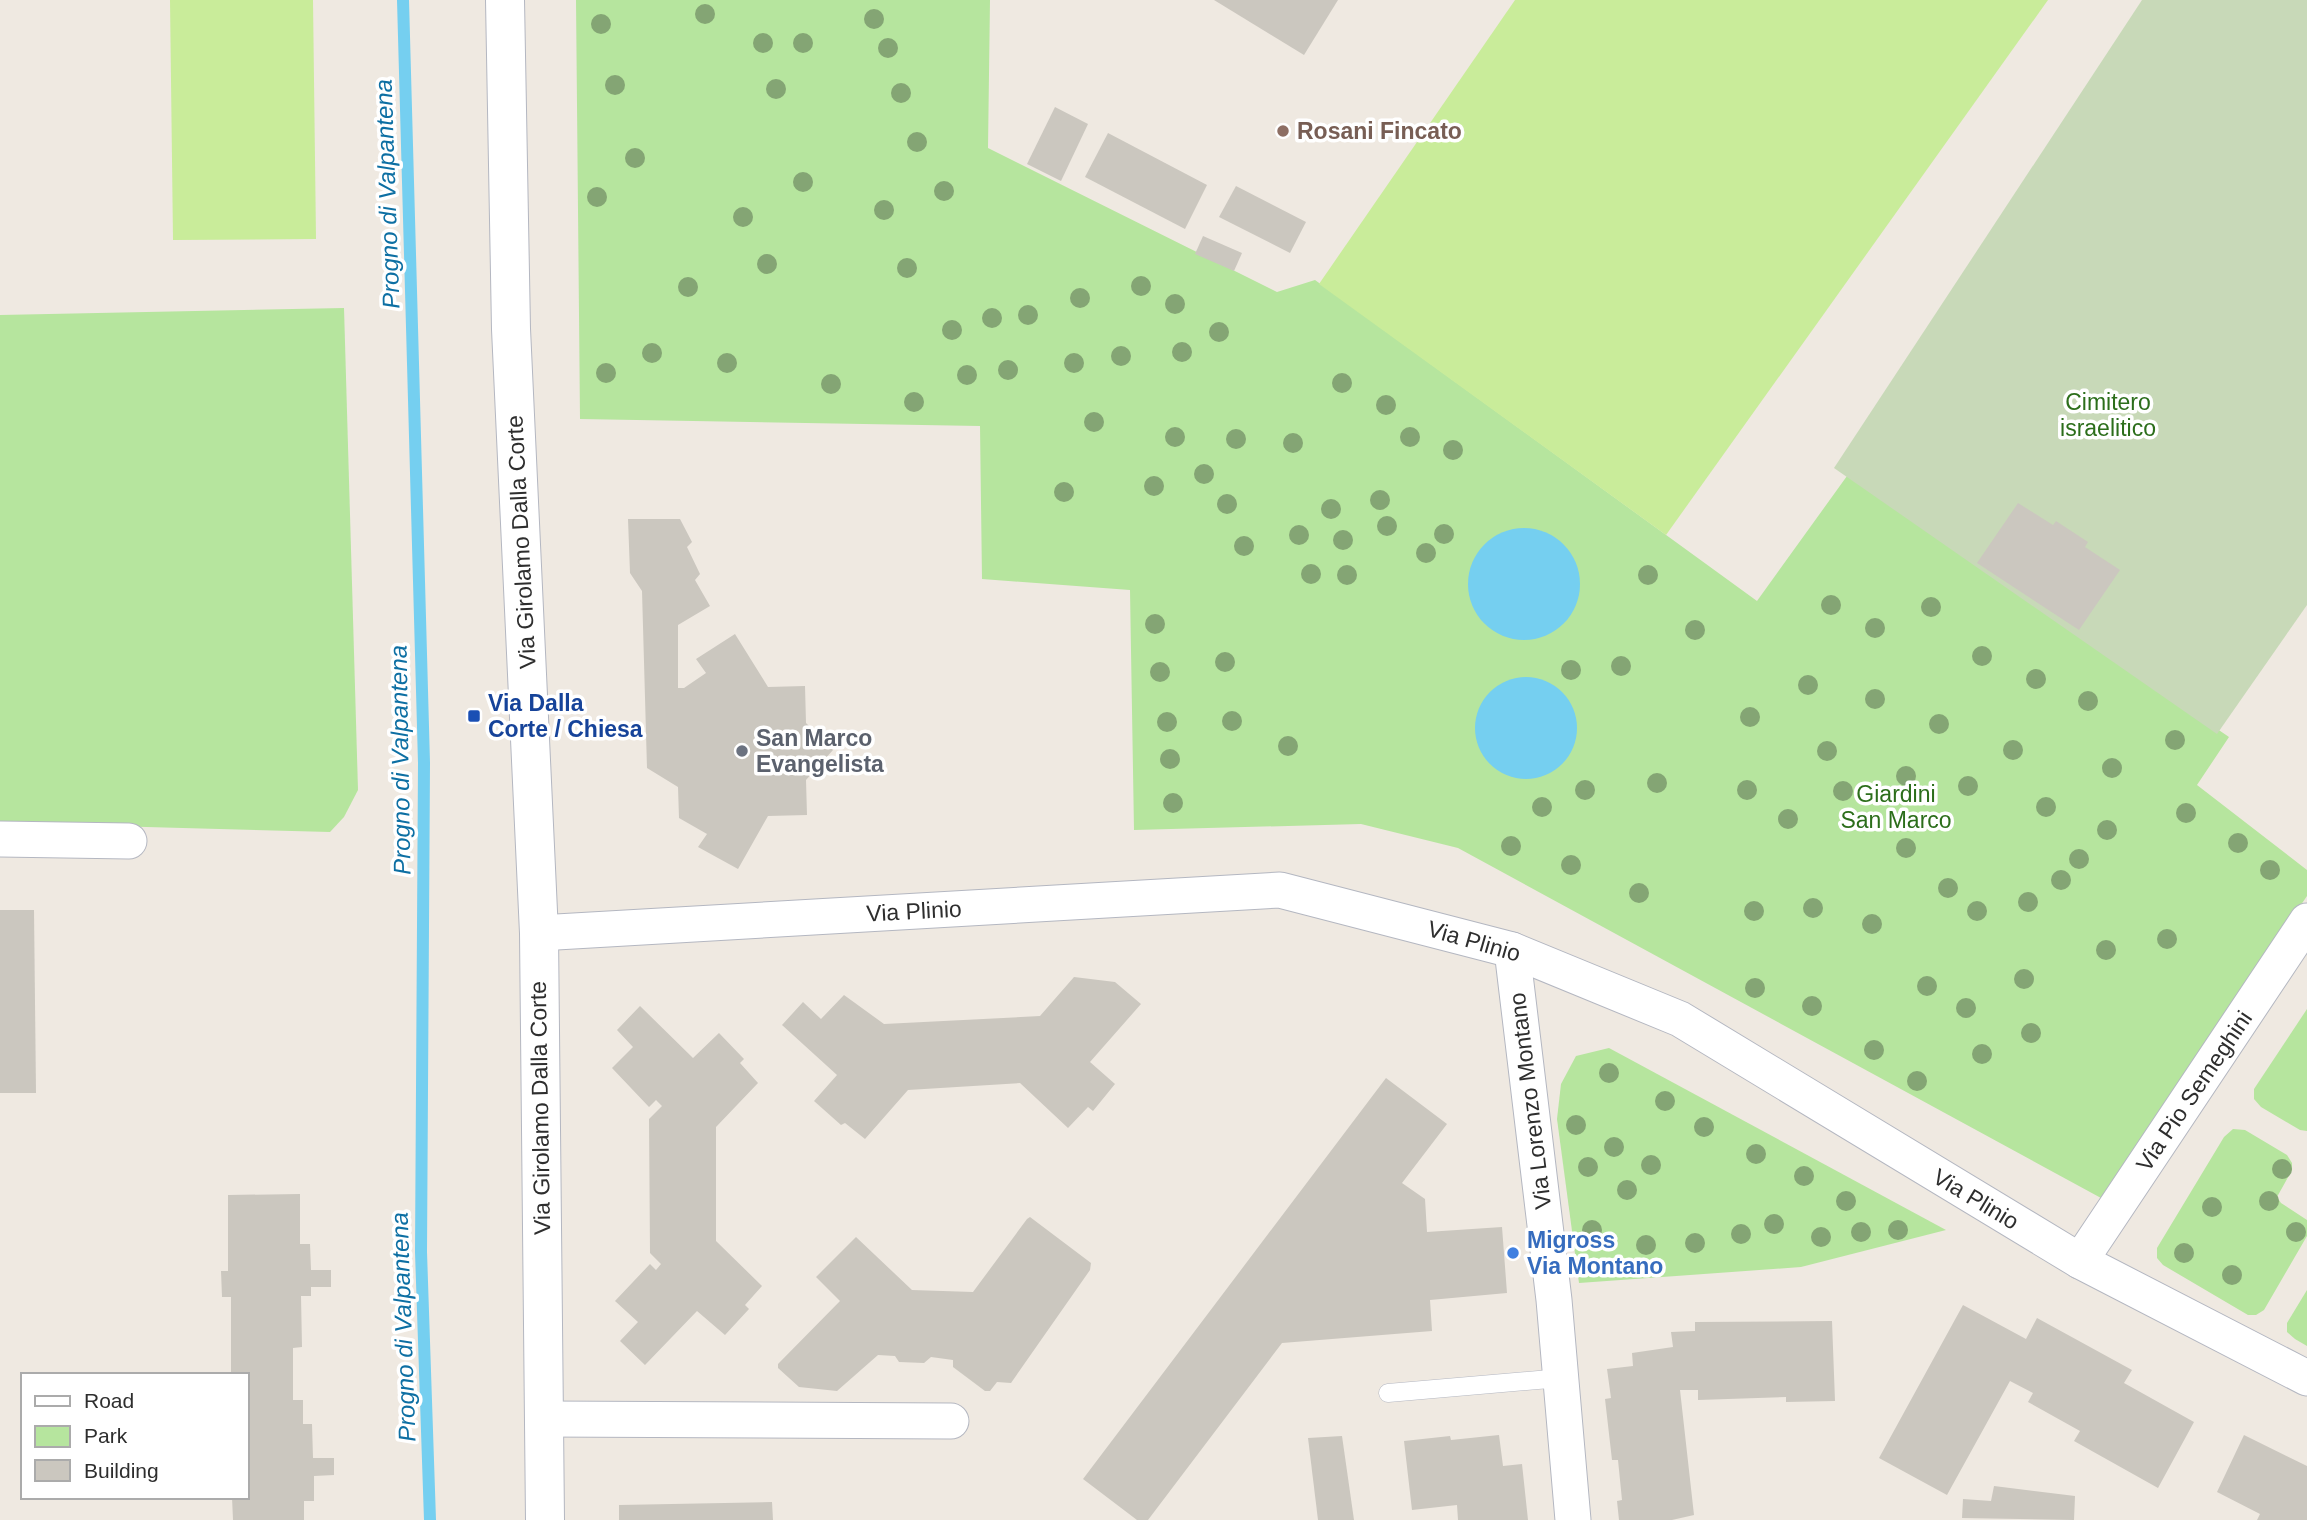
<svg xmlns="http://www.w3.org/2000/svg" width="2307" height="1520" font-family="Helvetica,sans-serif">
<rect width="100%" height="100%" fill="#efe9e1"/>
<g fill="#b6e59e">
<polygon points="576,0 990,0 988,148 1277,292 1315,280 1757,601 1847,476 2229,737 2197,785 2307,870 2307,896 2101,1198 1458,848 1361,824 1134,830 1130,590 982,579 980,426 580,419"/>
<polygon points="344,308 358,790 344,817 330,832 0,823 0,315"/>
<polygon points="2307,1009 2307,1131 2300,1130 2261,1107 2254,1099 2254,1089"/>
<polygon points="1609,1048 1946,1230 1801,1267 1579,1283 1557,1119 1561,1084 1576,1056"/>
<polygon points="2233,1129 2245,1130 2287,1155 2292,1163 2292,1170 2277,1197 2281,1203 2307,1220 2307,1236 2264,1310 2256,1315 2248,1315 2163,1265 2157,1258 2157,1248 2224,1137"/>
<polygon points="2307,1290 2307,1346 2295,1339 2287,1332 2287,1323"/>
</g>
<polygon fill="#c8d9b8" points="2142,0 2307,0 2307,605 2217,734 1834,468"/>
<g fill="#c9ec9a">
<polygon points="170,0 313,0 316,239 173,240"/>
<polygon points="1515,0 2048,0 1666,535 1319,284"/>
</g>
<g fill="#75cff0">
<circle cx="1524" cy="584" r="56"/>
<circle cx="1526" cy="728" r="51"/>
</g>
<g fill="none" stroke-linecap="round" stroke-linejoin="round">
<polyline stroke="#75cff0" stroke-width="12" points="403,0 424,763 421,1252 430,1520"/>
</g>
<g fill="#cbc7bf">
<polygon points="1214,0 1338,0 1304,55"/>
<polygon points="1055,107 1088,124 1061,181 1027,164"/>
<polygon points="1108,133 1207,185 1185,229 1085,177"/>
<polygon points="1236,186 1306,222 1290,253 1219,217"/>
<polygon points="1203,236 1242,253 1234,271 1195,254"/>
<polygon points="2018,503 2053,525 2056,521 2088,542 2085,547 2120,570 2079,630 1977,563"/>
<polygon points="628,519 680,519 692,542 687,547 700,574 695,580 710,606 678,625 678,688 684,688 706,673 696,659 735,634 768,687 805,686 806,723 833,750 806,780 807,815 768,816 738,869 698,847 707,834 679,818 678,787 647,768 642,591 630,573"/>
<polygon points="0,910 34,910 36,1093 0,1093"/>
<polygon points="1074,977 1115,982 1141,1004 1090,1062 1115,1084 1093,1111 1088,1107 1068,1128 1020,1083 908,1090 865,1139 845,1123 841,1125 814,1101 837,1075 782,1025 803,1002 821,1019 844,995 884,1024 1040,1016"/>
<polygon points="640,1006 693,1058 719,1033 744,1059 740,1063 758,1083 716,1127 716,1241 762,1286 745,1305 749,1309 725,1335 697,1311 645,1365 620,1341 638,1322 615,1301 650,1264 656,1270 661,1264 650,1253 649,1119 662,1106 656,1100 649,1107 612,1068 633,1047 617,1030"/>
<polygon points="1386,1078 1447,1124 1402,1183 1425,1199 1427,1232 1502,1227 1507,1293 1430,1300 1432,1331 1282,1343 1148,1520 1137,1520 1083,1479"/>
<polygon points="300,1194 300,1244 310,1244 311,1270 331,1270 331,1287 311,1287 311,1296 301,1296 302,1347 293,1348 293,1400 303,1400 303,1424 312,1424 313,1458 334,1458 334,1475 314,1476 314,1501 304,1501 304,1520 233,1520 232,1497 247,1497 247,1375 231,1375 231,1297 222,1297 221,1271 228,1271 228,1195"/>
<polygon points="1030,1217 1091,1263 1090,1270 1011,1383 997,1382 990,1391 985,1391 953,1367 953,1360 931,1357 924,1363 899,1362 895,1356 878,1355 837,1391 799,1387 778,1368 778,1364 840,1301 816,1277 856,1237 912,1290 973,1292 1027,1219"/>
<polygon points="1963,1305 2026,1339 2037,1318 2132,1370 2124,1383 2194,1422 2158,1488 2074,1441 2080,1431 2028,1402 2033,1393 2010,1381 1947,1495 1879,1458"/>
<polygon points="1832,1321 1835,1401 1786,1402 1786,1397 1698,1400 1698,1390 1680,1390 1694,1515 1672,1520 1619,1520 1617,1501 1622,1500 1618,1460 1612,1460 1605,1399 1611,1398 1607,1369 1633,1366 1632,1353 1673,1347 1671,1332 1695,1331 1695,1322"/>
<polygon points="1499,1435 1503,1466 1522,1464 1528,1520 1458,1520 1457,1505 1412,1510 1404,1441 1450,1436 1451,1440"/>
<polygon points="2244,1435 2307,1466 2307,1520 2257,1520 2260,1514 2217,1492"/>
<polygon points="1342,1436 1354,1520 1318,1520 1308,1438"/>
<polygon points="1994,1486 2075,1496 2074,1520 1962,1518 1963,1499 1991,1501"/>
<polygon points="772,1502 773,1520 619,1520 619,1505"/>
</g>
<g fill="none" stroke-linecap="round" stroke-linejoin="round">
<defs>
<polyline id="service" points="1388,1393 1561,1378"/>
<g id="minor">
<polyline points="0,839 129,841"/>
<polyline points="539,933 1280,890 1512,950 1680,1019 2080,1261 2307,1378"/>
<polyline points="1512,950 1554,1300 1573,1520"/>
<polyline points="2080,1261 2307,921"/>
<polyline points="544,1419 951,1421"/>
</g>
<polyline id="tertiary" points="505,0 511,329 539,933 545,1520"/>
</defs>
<use href="#service" stroke="#b4b7c1" stroke-width="19"/>
<use href="#minor" stroke="#b4b7c1" stroke-width="37"/>
<use href="#tertiary" stroke="#b4b7c1" stroke-width="40"/>
<use href="#service" stroke="#fff" stroke-width="18"/>
<use href="#minor" stroke="#fff" stroke-width="35"/>
<use href="#tertiary" stroke="#fff" stroke-width="38"/>
</g>
<g fill="#84a574">
<circle cx="705" cy="14" r="10"/>
<circle cx="874" cy="19" r="10"/>
<circle cx="601" cy="24" r="10"/>
<circle cx="763" cy="43" r="10"/>
<circle cx="803" cy="43" r="10"/>
<circle cx="888" cy="48" r="10"/>
<circle cx="615" cy="85" r="10"/>
<circle cx="776" cy="89" r="10"/>
<circle cx="901" cy="93" r="10"/>
<circle cx="917" cy="142" r="10"/>
<circle cx="635" cy="158" r="10"/>
<circle cx="803" cy="182" r="10"/>
<circle cx="944" cy="191" r="10"/>
<circle cx="597" cy="197" r="10"/>
<circle cx="884" cy="210" r="10"/>
<circle cx="743" cy="217" r="10"/>
<circle cx="767" cy="264" r="10"/>
<circle cx="907" cy="268" r="10"/>
<circle cx="1141" cy="286" r="10"/>
<circle cx="688" cy="287" r="10"/>
<circle cx="1080" cy="298" r="10"/>
<circle cx="1175" cy="304" r="10"/>
<circle cx="1028" cy="315" r="10"/>
<circle cx="992" cy="318" r="10"/>
<circle cx="952" cy="330" r="10"/>
<circle cx="1219" cy="332" r="10"/>
<circle cx="1182" cy="352" r="10"/>
<circle cx="652" cy="353" r="10"/>
<circle cx="1121" cy="356" r="10"/>
<circle cx="727" cy="363" r="10"/>
<circle cx="1074" cy="363" r="10"/>
<circle cx="1008" cy="370" r="10"/>
<circle cx="606" cy="373" r="10"/>
<circle cx="967" cy="375" r="10"/>
<circle cx="1342" cy="383" r="10"/>
<circle cx="831" cy="384" r="10"/>
<circle cx="914" cy="402" r="10"/>
<circle cx="1386" cy="405" r="10"/>
<circle cx="1094" cy="422" r="10"/>
<circle cx="1175" cy="437" r="10"/>
<circle cx="1410" cy="437" r="10"/>
<circle cx="1236" cy="439" r="10"/>
<circle cx="1293" cy="443" r="10"/>
<circle cx="1453" cy="450" r="10"/>
<circle cx="1204" cy="474" r="10"/>
<circle cx="1154" cy="486" r="10"/>
<circle cx="1064" cy="492" r="10"/>
<circle cx="1380" cy="500" r="10"/>
<circle cx="1227" cy="504" r="10"/>
<circle cx="1331" cy="509" r="10"/>
<circle cx="1387" cy="526" r="10"/>
<circle cx="1444" cy="534" r="10"/>
<circle cx="1299" cy="535" r="10"/>
<circle cx="1343" cy="540" r="10"/>
<circle cx="1244" cy="546" r="10"/>
<circle cx="1426" cy="553" r="10"/>
<circle cx="1311" cy="574" r="10"/>
<circle cx="1347" cy="575" r="10"/>
<circle cx="1648" cy="575" r="10"/>
<circle cx="1831" cy="605" r="10"/>
<circle cx="1931" cy="607" r="10"/>
<circle cx="1155" cy="624" r="10"/>
<circle cx="1875" cy="628" r="10"/>
<circle cx="1695" cy="630" r="10"/>
<circle cx="1982" cy="656" r="10"/>
<circle cx="1225" cy="662" r="10"/>
<circle cx="1621" cy="666" r="10"/>
<circle cx="1571" cy="670" r="10"/>
<circle cx="1160" cy="672" r="10"/>
<circle cx="2036" cy="679" r="10"/>
<circle cx="1808" cy="685" r="10"/>
<circle cx="1875" cy="699" r="10"/>
<circle cx="2088" cy="701" r="10"/>
<circle cx="1750" cy="717" r="10"/>
<circle cx="1232" cy="721" r="10"/>
<circle cx="1167" cy="722" r="10"/>
<circle cx="1939" cy="724" r="10"/>
<circle cx="2175" cy="740" r="10"/>
<circle cx="1288" cy="746" r="10"/>
<circle cx="2013" cy="750" r="10"/>
<circle cx="1827" cy="751" r="10"/>
<circle cx="1170" cy="759" r="10"/>
<circle cx="2112" cy="768" r="10"/>
<circle cx="1906" cy="776" r="10"/>
<circle cx="1657" cy="783" r="10"/>
<circle cx="1968" cy="786" r="10"/>
<circle cx="1585" cy="790" r="10"/>
<circle cx="1747" cy="790" r="10"/>
<circle cx="1843" cy="791" r="10"/>
<circle cx="1173" cy="803" r="10"/>
<circle cx="1542" cy="807" r="10"/>
<circle cx="2046" cy="807" r="10"/>
<circle cx="2186" cy="813" r="10"/>
<circle cx="1788" cy="819" r="10"/>
<circle cx="2107" cy="830" r="10"/>
<circle cx="2238" cy="843" r="10"/>
<circle cx="1511" cy="846" r="10"/>
<circle cx="1906" cy="848" r="10"/>
<circle cx="2079" cy="859" r="10"/>
<circle cx="1571" cy="865" r="10"/>
<circle cx="2270" cy="870" r="10"/>
<circle cx="2061" cy="880" r="10"/>
<circle cx="1948" cy="888" r="10"/>
<circle cx="1639" cy="893" r="10"/>
<circle cx="2028" cy="902" r="10"/>
<circle cx="1813" cy="908" r="10"/>
<circle cx="1754" cy="911" r="10"/>
<circle cx="1977" cy="911" r="10"/>
<circle cx="1872" cy="924" r="10"/>
<circle cx="2167" cy="939" r="10"/>
<circle cx="2106" cy="950" r="10"/>
<circle cx="2024" cy="979" r="10"/>
<circle cx="1927" cy="986" r="10"/>
<circle cx="1755" cy="988" r="10"/>
<circle cx="1812" cy="1006" r="10"/>
<circle cx="1966" cy="1008" r="10"/>
<circle cx="2031" cy="1033" r="10"/>
<circle cx="1874" cy="1050" r="10"/>
<circle cx="1982" cy="1054" r="10"/>
<circle cx="1609" cy="1073" r="10"/>
<circle cx="1917" cy="1081" r="10"/>
<circle cx="1665" cy="1101" r="10"/>
<circle cx="1576" cy="1125" r="10"/>
<circle cx="1704" cy="1127" r="10"/>
<circle cx="1614" cy="1147" r="10"/>
<circle cx="1756" cy="1154" r="10"/>
<circle cx="1651" cy="1165" r="10"/>
<circle cx="1588" cy="1167" r="10"/>
<circle cx="2282" cy="1169" r="10"/>
<circle cx="1804" cy="1176" r="10"/>
<circle cx="1627" cy="1190" r="10"/>
<circle cx="1846" cy="1201" r="10"/>
<circle cx="2269" cy="1201" r="10"/>
<circle cx="2212" cy="1207" r="10"/>
<circle cx="1774" cy="1224" r="10"/>
<circle cx="1592" cy="1230" r="10"/>
<circle cx="1898" cy="1230" r="10"/>
<circle cx="1861" cy="1232" r="10"/>
<circle cx="2296" cy="1232" r="10"/>
<circle cx="1741" cy="1234" r="10"/>
<circle cx="1821" cy="1237" r="10"/>
<circle cx="1695" cy="1243" r="10"/>
<circle cx="1646" cy="1245" r="10"/>
<circle cx="2184" cy="1253" r="10"/>
<circle cx="2232" cy="1275" r="10"/>
</g>
<circle fill="#8d6e63" stroke="#fff" stroke-width="2.5" cx="1283" cy="131" r="7"/>
<rect fill="#1a4fb4" stroke="#fff" stroke-width="2.5" x="467" y="709" width="14" height="14" rx="3.5"/>
<circle fill="#6b7280" stroke="#fff" stroke-width="2.5" cx="742" cy="751" r="7"/>
<circle fill="#3f7fe0" stroke="#fff" stroke-width="2.5" cx="1513" cy="1253" r="7"/>
<g text-anchor="middle" dominant-baseline="central" stroke-width="7" stroke-linejoin="round" paint-order="stroke">
<g font-size="23" font-weight="bold" fill="#785e54" stroke="#fff" text-anchor="start">
<text x="1297" y="131">Rosani Fincato</text>
</g>
<g font-size="23" fill="#2c6e1b" stroke="#fff">
<text x="2108" y="402">Cimitero<tspan x="2108" dy="26">israelitico</tspan></text>
<text x="1896" y="794">Giardini<tspan x="1896" dy="26">San Marco</tspan></text>
</g>
<g font-size="23" fill="#2e2e2e" stroke="#fff">
<text transform="translate(521 542) rotate(-93)">Via Girolamo Dalla Corte</text>
<text transform="translate(914 911) rotate(-3)">Via Plinio</text>
<text transform="translate(1474 941) rotate(16)">Via Plinio</text>
<text transform="translate(2194 1091) rotate(-56)">Via Pio Semeghini</text>
<text transform="translate(1530 1101) rotate(-97)">Via Lorenzo Montano</text>
<text transform="translate(540 1108) rotate(-91)">Via Girolamo Dalla Corte</text>
<text transform="translate(1976 1199) rotate(31)">Via Plinio</text>
</g>
<g font-size="23" font-weight="bold" fill="#164399" stroke="#fff" text-anchor="start">
<text x="488" y="703">Via Dalla<tspan x="488" dy="26">Corte / Chiesa</tspan></text>
</g>
<g font-size="23" font-weight="bold" fill="#5b616d" stroke="#fff" text-anchor="start">
<text x="756" y="738">San Marco<tspan x="756" dy="26">Evangelista</tspan></text>
</g>
<g font-size="23" font-weight="bold" fill="#366cbe" stroke="#fff" text-anchor="start">
<text x="1527" y="1240">Migross<tspan x="1527" dy="26">Via Montano</tspan></text>
</g>
<g font-size="24" font-style="italic" fill="#0d6fa3" stroke="#fff">
<text transform="translate(387 194) rotate(-92)">Progno di Valpantena</text>
<text transform="translate(400 760) rotate(-91)">Progno di Valpantena</text>
<text transform="translate(403 1327) rotate(-92)">Progno di Valpantena</text>
</g>
</g>
<rect x="21" y="1373" width="228" height="126" fill="#ffffff" stroke="#ababab" stroke-width="2"/>
<rect x="35" y="1396" width="35" height="10" fill="#ffffff" stroke="#ababab" stroke-width="2"/>
<text x="84" y="1408" font-size="21" fill="#2e2e2e">Road</text>
<rect x="35" y="1426" width="35" height="21" fill="#b6e59e" stroke="#ababab" stroke-width="2"/>
<text x="84" y="1443" font-size="21" fill="#2e2e2e">Park</text>
<rect x="35" y="1460" width="35" height="21" fill="#cbc7bf" stroke="#ababab" stroke-width="2"/>
<text x="84" y="1478" font-size="21" fill="#2e2e2e">Building</text>
</svg>
